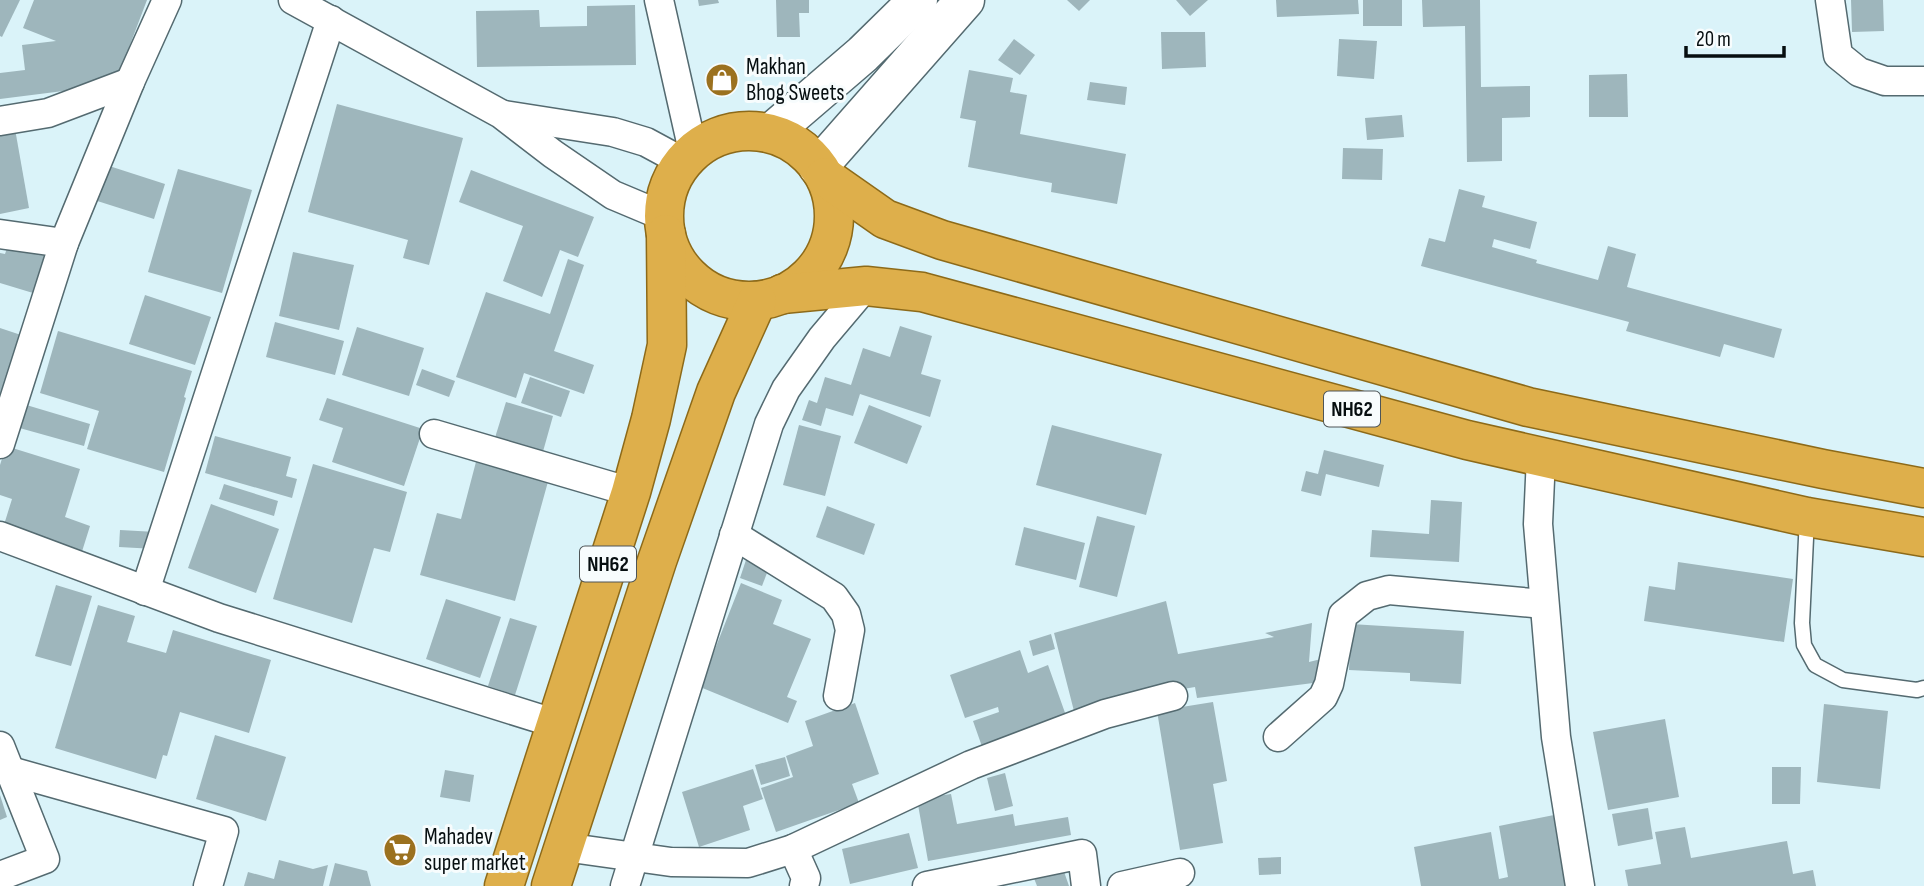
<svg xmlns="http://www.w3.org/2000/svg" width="1924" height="886" font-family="'Sofia Sans Condensed',sans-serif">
<rect width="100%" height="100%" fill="#daf3f9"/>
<g fill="#9eb6bc">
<polygon points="0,0 20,0 2,37 0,36"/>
<polygon points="34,0 147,0 114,87 111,85 0,99 0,73 25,70 22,45 56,41 23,28"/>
<polygon points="698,0 718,0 719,3 699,6"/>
<polygon points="776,0 809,0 809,13 799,13 800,37 777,37"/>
<polygon points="1067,0 1090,0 1079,11"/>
<polygon points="1176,0 1208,0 1190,16"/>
<polygon points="1276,0 1358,0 1359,14 1277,17"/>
<rect x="1363" y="0" width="39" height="26"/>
<polygon points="1422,0 1480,0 1481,87 1530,86 1530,117 1502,118 1502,161 1467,162 1465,26 1423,27"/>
<polygon points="1851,0 1883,0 1884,31 1852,32"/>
<polygon points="635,5 636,65 477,67 476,11 539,10 540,27 587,26 587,6"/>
<polygon points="1161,32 1205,32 1206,67 1162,69"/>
<polygon points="1014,39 1035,55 1020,75 998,60"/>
<polygon points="1339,39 1377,41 1374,79 1337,76"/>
<polygon points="969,70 1013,78 1010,92 1027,95 1020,134 1126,154 1117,204 1051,192 1052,183 968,167 976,121 960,118"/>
<polygon points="1627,74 1628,117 1589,117 1589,75"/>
<polygon points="1090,82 1127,87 1125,105 1087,100"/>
<polygon points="337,104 463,138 429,265 403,258 408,240 308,212"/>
<polygon points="1402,115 1404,137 1367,140 1365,118"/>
<polygon points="15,129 29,208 0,214 0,131"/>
<polygon points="1343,148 1383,149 1382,180 1342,179"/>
<polygon points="103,164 165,184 154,219 91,199"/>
<polygon points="178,169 252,190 222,293 148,272"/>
<polygon points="471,170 594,217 578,257 560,250 542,297 503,281 523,226 459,202"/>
<polygon points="1459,189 1485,196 1482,207 1537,222 1530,249 1494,239 1492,247 1537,260 1536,263 1598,280 1608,246 1636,254 1627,287 1782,329 1774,358 1724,344 1720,357 1626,331 1629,322 1421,266 1429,238 1445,242"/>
<polygon points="9,242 45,253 33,293 0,283 0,253 5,254"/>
<polygon points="293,252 354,265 339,330 279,316"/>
<polygon points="568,259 584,265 554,351 594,365 584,394 524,373 516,398 456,377 486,292 550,314"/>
<polygon points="145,295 211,317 195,365 129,344"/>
<polygon points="275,322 344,341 335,375 266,357"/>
<polygon points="900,326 932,336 921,374 941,380 930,417 860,394 853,416 826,408 821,426 802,420 809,400 817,403 825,377 851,385 863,348 890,357"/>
<polygon points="357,327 424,348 409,396 342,375"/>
<polygon points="0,328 21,335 0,399"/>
<polygon points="58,331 192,371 184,397 186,398 164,472 87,449 99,411 40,393"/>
<polygon points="422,369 455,381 449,397 416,385"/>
<polygon points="530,377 570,391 561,417 521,403"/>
<polygon points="327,398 423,429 404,486 332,462 343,428 319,420"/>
<polygon points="506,402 553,416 542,455 494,441"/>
<polygon points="23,404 90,424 84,446 16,427"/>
<polygon points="869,405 922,426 907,464 854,443"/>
<polygon points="799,425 841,436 825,496 783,485"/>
<polygon points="1052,425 1162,454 1146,515 1036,485"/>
<polygon points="215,436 291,457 286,476 297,479 292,498 205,473"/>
<polygon points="6,446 80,469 65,517 90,526 79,561 3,528 12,499 0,495 0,465"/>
<polygon points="1324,450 1384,465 1379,487 1326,474 1321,496 1301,491 1306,471 1318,474"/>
<polygon points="477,458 549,478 515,601 420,575 437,513 461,519"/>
<polygon points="313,464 407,492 390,552 374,548 352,623 273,599"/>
<polygon points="224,484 278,501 274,516 219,499"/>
<polygon points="1431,500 1462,502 1459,562 1370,557 1372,530 1429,534"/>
<polygon points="211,504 279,529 256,593 188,568"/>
<polygon points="827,506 875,524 864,555 816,537"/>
<polygon points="1097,516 1135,526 1117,597 1079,587"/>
<polygon points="1024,527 1085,543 1076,580 1015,565"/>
<polygon points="120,530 156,532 155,549 119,547"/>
<polygon points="747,557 770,565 762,586 740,578"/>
<polygon points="1678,562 1793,579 1784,642 1644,621 1649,586 1675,590"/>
<polygon points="741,583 782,600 773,624 811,639 787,697 797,701 788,723 700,687"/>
<polygon points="56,585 92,596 71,666 35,656"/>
<polygon points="446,599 501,617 480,678 426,659"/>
<polygon points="1166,601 1178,654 1274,637 1265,633 1312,623 1309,662 1321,659 1321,682 1197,698 1195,687 1136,697 1075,715 1054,633"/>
<polygon points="98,605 135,616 127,642 166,653 173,630 271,660 249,733 180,712 167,756 163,755 156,779 55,748"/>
<polygon points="510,618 537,626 515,695 488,686"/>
<polygon points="1351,624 1464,631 1461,684 1410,681 1410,673 1349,670"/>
<polygon points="1051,634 1055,649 1033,656 1029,641"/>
<polygon points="1020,650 1028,673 1048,665 1069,724 985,755 973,721 999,712 998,707 965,718 950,675"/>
<polygon points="1213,702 1227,781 1213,784 1223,843 1180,850 1157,711"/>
<polygon points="855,703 879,774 852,784 859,803 776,832 761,788 793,777 786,756 813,746 805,721"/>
<polygon points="1824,704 1888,711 1880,789 1817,782"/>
<polygon points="1665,719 1679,797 1608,810 1593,732"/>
<polygon points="215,735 286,757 266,821 196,799"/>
<polygon points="785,757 790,776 761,785 755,765"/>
<polygon points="1772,767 1801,767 1800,804 1772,804"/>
<polygon points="753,769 763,799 743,806 750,830 699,847 682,792"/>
<polygon points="445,770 474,775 470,802 440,797"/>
<polygon points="1005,773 1013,806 995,811 987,778"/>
<polygon points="951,794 957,824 1013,814 1015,826 1068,817 1071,835 928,861 917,799"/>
<polygon points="0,795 7,817 0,820"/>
<polygon points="1648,808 1653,839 1618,846 1612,814"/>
<polygon points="1554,815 1567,886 1421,886 1414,847 1491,832 1499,879 1508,877 1499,826"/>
<polygon points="1685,827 1691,858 1787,841 1793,874 1813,870 1816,886 1628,886 1625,870 1661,864 1655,832"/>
<polygon points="909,833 918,868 850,884 842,849"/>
<polygon points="1281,857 1281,874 1259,875 1258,858"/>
<polygon points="279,860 313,869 328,865 323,886 244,886 248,872 274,879"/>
<polygon points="335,863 367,871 371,886 329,886"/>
<polygon points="1061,863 1069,886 1037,886 1032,873"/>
</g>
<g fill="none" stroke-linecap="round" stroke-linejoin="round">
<defs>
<polyline id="service" points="1807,517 1802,623 1804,645 1815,665 1843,680 1917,690 1924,688"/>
<g id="minor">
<polyline points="293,0 501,114 553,154 613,195 663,216"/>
<polyline points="659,0 693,151"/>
<polyline points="1830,0 1838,55 1859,72 1885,81 1924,81"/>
<polyline points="504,115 613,132 646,142 683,162"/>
<polyline points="0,121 48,113 130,82"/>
<polyline points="0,234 64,243"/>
<polyline points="434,434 631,492"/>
<polyline points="0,444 64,243 130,82 167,0"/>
<polyline points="1541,457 1538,524 1556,737 1580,886"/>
<polyline points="734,535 834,597 846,614 850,630 838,696"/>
<polyline points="0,536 219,618 557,724"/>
<polyline points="145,591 331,20"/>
<polyline points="1278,737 1323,697 1329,684 1343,615 1367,596 1389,590 1544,604"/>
<polyline points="0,746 45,859 0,876"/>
<polyline points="10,771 224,831 208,886"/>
<polyline points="564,847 671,862 748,863 793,849 971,765 1105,714 1173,696"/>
<polyline points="793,849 806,878 804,886"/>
<polyline points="625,886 769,424 786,389 822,338 866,286"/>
<polyline points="927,886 1082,854 1086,886"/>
<polyline points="1122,886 1180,873"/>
</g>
<g id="secondary">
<polyline points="771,133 863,54 918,0"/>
<polyline points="818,167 965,0"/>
</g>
<g id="trunk">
<circle cx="749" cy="216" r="85"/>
<polyline points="825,177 885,219 942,240 1528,407 1823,469 1924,488"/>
<polyline points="782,294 866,286 922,292 1467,440 1807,517 1924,537"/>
<polyline points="504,886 631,492 651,419 667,345 666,234"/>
<polyline points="551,886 657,561 716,392 757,301"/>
</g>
</defs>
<use href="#service" stroke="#546a70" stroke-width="17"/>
<use href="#minor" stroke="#546a70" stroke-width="31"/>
<use href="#secondary" stroke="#546a70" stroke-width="41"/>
<use href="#trunk" stroke="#8d6a19" stroke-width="41"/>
<use href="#service" stroke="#fff" stroke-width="14"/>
<use href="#minor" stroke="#fff" stroke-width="28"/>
<use href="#secondary" stroke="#fff" stroke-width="38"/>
<use href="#trunk" stroke="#deaf4b" stroke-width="38"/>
</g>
<defs>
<symbol id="shop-disc" viewBox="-11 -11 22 22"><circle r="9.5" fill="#9b711f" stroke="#f7fcfd"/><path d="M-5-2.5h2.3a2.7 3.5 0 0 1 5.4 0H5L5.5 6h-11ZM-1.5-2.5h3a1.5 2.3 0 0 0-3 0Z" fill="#fff"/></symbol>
<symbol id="supermarket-disc" viewBox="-11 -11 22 22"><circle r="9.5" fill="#9b711f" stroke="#f7fcfd"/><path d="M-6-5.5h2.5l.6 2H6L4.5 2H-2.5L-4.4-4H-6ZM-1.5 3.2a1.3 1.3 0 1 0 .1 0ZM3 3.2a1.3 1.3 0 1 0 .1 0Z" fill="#fff"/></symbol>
</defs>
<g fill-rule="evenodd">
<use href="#shop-disc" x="703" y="61" width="38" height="38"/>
<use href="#supermarket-disc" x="381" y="831" width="38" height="38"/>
</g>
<g text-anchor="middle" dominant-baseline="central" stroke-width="6" stroke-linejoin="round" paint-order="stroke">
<g fill="#f7fcfd" stroke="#4e5557" stroke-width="2">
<rect x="1324" y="391.5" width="56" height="35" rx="5"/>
<rect x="580" y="546.5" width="56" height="35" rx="5"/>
</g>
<g font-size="21" font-weight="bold" fill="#060e10">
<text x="1352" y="409">NH62</text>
<text x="608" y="564">NH62</text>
</g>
<g font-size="23" fill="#060e10" stroke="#f7fcfd" text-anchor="start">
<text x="746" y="67">Makhan<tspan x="746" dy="26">Bhog Sweets</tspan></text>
<text x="424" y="837">Mahadev<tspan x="424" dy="26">super market</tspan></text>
</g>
</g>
<path d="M1686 46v10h98v-10" fill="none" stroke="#060e10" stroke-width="3.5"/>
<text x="1696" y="46" font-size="21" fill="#060e10" stroke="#f7fcfd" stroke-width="5" paint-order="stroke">20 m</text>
</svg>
